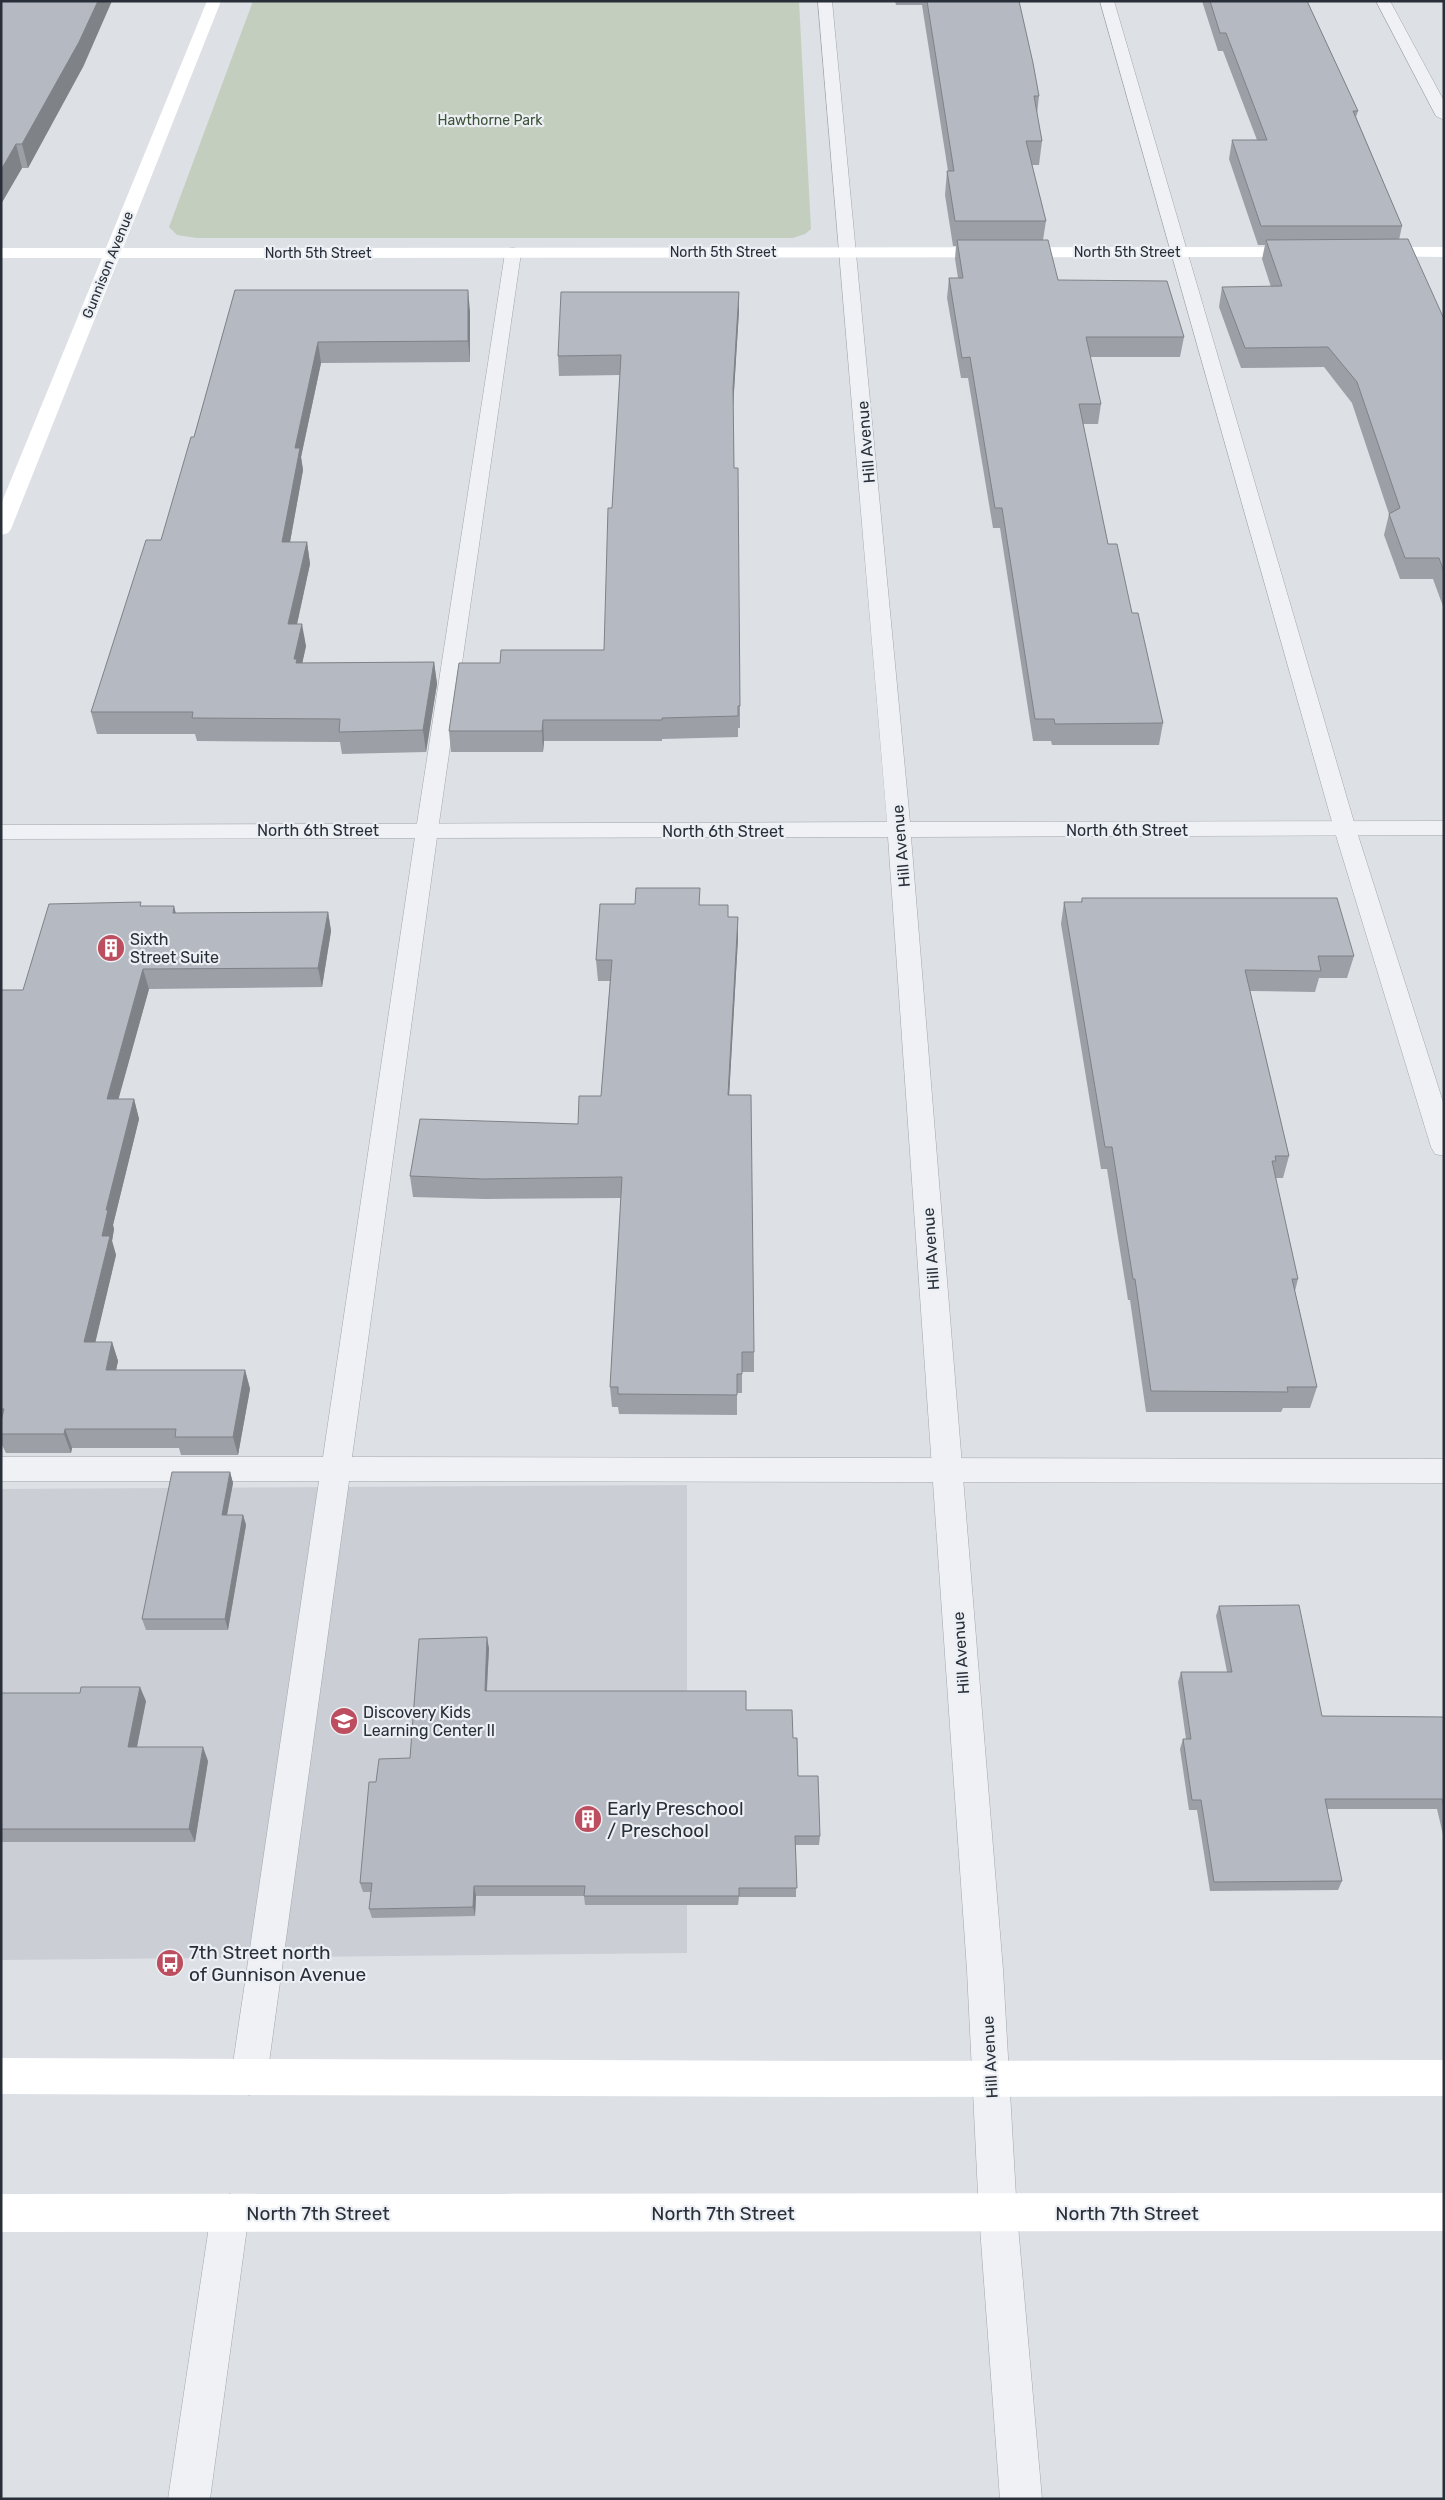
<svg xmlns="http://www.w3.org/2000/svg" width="1445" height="2500" font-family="Rubik,sans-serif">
<rect width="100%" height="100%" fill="#dde0e5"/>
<polygon fill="#cbcfd5" points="687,1485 687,1953 1,1960 1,1489"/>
<polygon fill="#c3cebf" points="253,1 799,1 811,229 805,234 793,238 197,238 177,235 169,227"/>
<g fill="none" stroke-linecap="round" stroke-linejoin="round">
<defs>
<g id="lane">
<polygon points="1100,1 1114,1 1356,829 1444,1105 1444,1156 1435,1154 1431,1147 1334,829"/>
<polygon points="513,248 519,249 521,253 438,830 352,1457 1444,1459 1444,1483 349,1481 267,2077 262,2090 249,2095 236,2090 231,2077 319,1481 1,1481 1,1457 323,1457 416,830 505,253 507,249"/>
<polygon points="230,2194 243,2200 249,2213 210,2499 168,2499 211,2213 217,2200"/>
</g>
<g id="street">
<polygon points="818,1 832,1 910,822 1444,821 1444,835 911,837 1003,1970 1017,2214 1042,2499 1000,2499 979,2214 967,1970 888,837 1,839 1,825 887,822"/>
<polygon points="1376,1 1390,1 1444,101 1444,120 1436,116"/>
</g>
</defs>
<use href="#lane" stroke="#a3a7ae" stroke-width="1"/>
<use href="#street" stroke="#a3a7ae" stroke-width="1"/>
<use href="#lane" fill="#eff1f4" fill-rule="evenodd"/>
<use href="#street" fill="#eff1f4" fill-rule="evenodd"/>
<g fill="#fff" fill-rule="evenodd">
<polygon points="207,1 221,1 123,248 1300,247 1306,248 1308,252 1306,256 1300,257 119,258 11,529 8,533 1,535 1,504 102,258 1,258 1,248 106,248"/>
<polygon points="1378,247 1444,247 1444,257 1372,256 1370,252 1372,248"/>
<polygon points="1,2058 846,2061 1444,2060 1444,2096 846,2097 1,2094"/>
<polygon points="1444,2193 1444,2231 1,2232 1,2194"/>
</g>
</g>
<g fill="#9c9fa6">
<polygon points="1,1 84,65 28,168 22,168 1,204"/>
<polygon points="895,1 1019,1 1039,96 1037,114 1042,141 1039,165 1032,165 1046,221 1043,240 1058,280 1184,337 1180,357 1090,357 1101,404 1098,424 1083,424 1108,544 1132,613 1163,723 1159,745 1052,745 1051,741 1033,741 1000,528 993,528 968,378 961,378 947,298 949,278 958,278 955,259 956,246 953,246 945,195 947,171 948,171 922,5 896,5"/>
<polygon points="1202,1 1307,1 1358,111 1356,117 1402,226 1399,240 1444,319 1444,609 1433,579 1400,579 1384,535 1389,514 1352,403 1324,367 1241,368 1219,307 1222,287 1271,287 1262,259 1265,245 1258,245 1229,159 1232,140 1257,140 1223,51 1218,51"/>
<polygon points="235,290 470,311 470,362 321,363 301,457 303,470 290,542 307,542 310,564 297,624 306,646 302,663 434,662 437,684 426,752 342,754 340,742 197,741 195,734 97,734 91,712 161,540 194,437"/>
<polygon points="739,311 733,405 734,468 740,706 740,728 738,728 738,737 662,739 662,741 544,741 543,752 451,752 449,731 500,663 604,650 620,375 559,376 558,356"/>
<polygon points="1082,898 1354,956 1347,978 1319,978 1315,992 1250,991 1289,1156 1283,1178 1275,1178 1298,1279 1295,1291 1317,1387 1310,1408 1283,1408 1281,1412 1146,1412 1130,1300 1128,1300 1107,1169 1101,1169 1061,924 1064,902 1081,902"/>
<polygon points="700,905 728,917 738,917 738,938 729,1095 754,1352 754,1372 742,1372 742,1393 737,1393 737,1415 619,1414 618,1407 612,1407 610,1387 621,1198 485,1199 413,1197 410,1176 578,1124 601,1096 610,981 598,981 596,960"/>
<polygon points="142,906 176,913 328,912 331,931 322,987 149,989 118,1099 134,1099 139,1119 113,1225 114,1229 112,1241 116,1255 95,1342 112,1342 118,1361 116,1370 245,1370 250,1389 238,1455 181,1455 179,1448 72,1448 71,1453 6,1453 1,1443 1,990 23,990"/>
<polygon points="230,1472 233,1483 227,1515 243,1515 246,1525 228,1630 146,1630 142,1619"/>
<polygon points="1219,1606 1322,1716 1444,1717 1444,1839 1437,1809 1327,1809 1342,1881 1338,1890 1210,1891 1197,1810 1189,1810 1180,1749 1183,1739 1186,1739 1178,1682 1181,1672 1227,1672 1216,1616"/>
<polygon points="489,1648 487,1691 746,1710 793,1738 798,1776 820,1836 819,1845 796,1845 796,1897 739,1897 738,1905 585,1905 584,1896 476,1896 475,1916 372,1918 369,1909 371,1892 363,1892 360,1883 376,1782 410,1758"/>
<polygon points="1,1693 146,1701 137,1747 208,1761 195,1842 1,1842"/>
</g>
<g fill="#7f8287">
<polygon points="98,1 112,1 84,65 28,168 22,144"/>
<polygon points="16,144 22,168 1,204 1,170"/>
<polygon points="468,290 470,311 470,362 468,341"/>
<polygon points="739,292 739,311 733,408 733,388"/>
<polygon points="318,342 321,363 301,457 303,470 286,564 282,542 295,448"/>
<polygon points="307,542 310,564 292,647 288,624"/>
<polygon points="302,624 306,646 300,674 294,659"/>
<polygon points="434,662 437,684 426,752 423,730"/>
<polygon points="543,720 544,741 543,752 542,731"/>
<polygon points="174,906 179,925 173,913"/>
<polygon points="328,912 331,931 322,987 318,968"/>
<polygon points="738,917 738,938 728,1116 728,1095"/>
<polygon points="143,969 149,989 113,1119 107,1099"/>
<polygon points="134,1099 139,1119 113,1225 114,1229 112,1241 116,1255 91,1361 84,1342 106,1210"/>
<polygon points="112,1342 118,1361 112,1389 106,1370"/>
<polygon points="245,1370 250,1389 238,1455 233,1437"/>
<polygon points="65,1429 72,1448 71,1453 64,1434"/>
<polygon points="230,1472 233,1483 225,1525 222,1515"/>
<polygon points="243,1515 246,1525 228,1630 225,1619"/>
<polygon points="487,1637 489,1648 486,1701 485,1691"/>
<polygon points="140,1687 146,1701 134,1761 128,1747"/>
<polygon points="203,1747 208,1761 195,1842 189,1829"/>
<polygon points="474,1886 476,1896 475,1916 473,1907"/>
</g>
<g fill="#b5b9c1" stroke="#7f8287">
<polygon points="1,1 98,1 79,42 22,144 16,144 1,170"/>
<polygon points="927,1 1019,1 1033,63 1039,96 1034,96 1042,141 1026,141 1046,221 955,221 947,171 954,171"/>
<polygon points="1210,1 1307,1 1358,111 1353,111 1402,226 1261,226 1232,140 1267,140 1226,33 1220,33"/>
<polygon points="1408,239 1444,319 1444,572 1439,558 1405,558 1389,514 1400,508 1357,382 1328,347 1245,348 1222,287 1282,286 1266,240"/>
<polygon points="957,240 1048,240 1058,280 1167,281 1184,337 1086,337 1101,404 1079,404 1108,544 1117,544 1132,613 1138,613 1163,723 1055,724 1054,719 1035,719 1002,508 995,508 970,357 962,358 949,278 963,278"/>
<polygon points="235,290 468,290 468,341 318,342 295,448 300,448 282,542 307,542 288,624 302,624 294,659 297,659 296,663 434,662 423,730 339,732 340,719 192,718 193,712 91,712 146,540 161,540 191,437 194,437"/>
<polygon points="561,292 739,292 733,388 734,468 738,468 740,706 738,706 738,716 662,718 662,720 543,720 542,731 449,731 459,663 500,663 501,650 604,650 608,508 612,508 621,355 558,356"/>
<polygon points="636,888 700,888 699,905 728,905 728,917 738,917 728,1095 751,1095 754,1352 742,1352 742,1374 737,1374 737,1395 618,1394 618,1387 610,1387 622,1177 483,1179 410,1176 420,1119 578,1124 579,1096 601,1096 612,960 596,960 600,904 635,904"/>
<polygon points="1082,898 1337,898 1354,956 1318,956 1321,971 1245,970 1289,1156 1275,1156 1276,1161 1272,1161 1298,1279 1292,1279 1317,1387 1287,1387 1288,1392 1151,1391 1135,1279 1133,1279 1112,1147 1105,1147 1064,902 1082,902"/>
<polygon points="141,902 140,906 174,906 173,913 328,912 318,968 143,969 107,1099 134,1099 106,1210 108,1210 102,1236 110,1236 84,1342 112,1342 106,1370 245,1370 233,1437 175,1437 176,1429 65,1429 64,1434 1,1434 1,1421 4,1409 1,1409 1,990 23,990 49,904"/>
<polygon points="172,1472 230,1472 222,1515 243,1515 225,1619 142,1619"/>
<polygon points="1299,1605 1322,1716 1444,1717 1444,1808 1442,1799 1325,1799 1342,1881 1214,1882 1201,1800 1192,1800 1183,1739 1191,1739 1181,1672 1232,1672 1219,1606"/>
<polygon points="487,1637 485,1691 746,1691 746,1710 792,1710 793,1738 797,1738 798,1776 818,1776 820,1836 795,1836 797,1888 739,1888 739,1896 584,1896 585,1886 474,1886 473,1907 369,1909 372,1883 360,1883 369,1782 376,1782 379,1759 410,1758 419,1639"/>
<polygon points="81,1687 140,1687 128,1747 203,1747 189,1829 1,1829 1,1693 80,1693"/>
</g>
<defs>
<symbol id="building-disc" viewBox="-11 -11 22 22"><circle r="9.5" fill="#bd4e60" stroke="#eceff3"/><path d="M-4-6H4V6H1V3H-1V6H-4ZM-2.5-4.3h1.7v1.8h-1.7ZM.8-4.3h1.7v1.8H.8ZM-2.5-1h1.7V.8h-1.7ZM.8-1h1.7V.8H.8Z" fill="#fff"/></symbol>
<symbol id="school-disc" viewBox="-11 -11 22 22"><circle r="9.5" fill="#bd4e60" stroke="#eceff3"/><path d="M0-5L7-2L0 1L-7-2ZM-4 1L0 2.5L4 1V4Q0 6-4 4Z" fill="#fff"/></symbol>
<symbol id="bus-disc" viewBox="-11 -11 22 22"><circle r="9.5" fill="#bd4e60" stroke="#eceff3"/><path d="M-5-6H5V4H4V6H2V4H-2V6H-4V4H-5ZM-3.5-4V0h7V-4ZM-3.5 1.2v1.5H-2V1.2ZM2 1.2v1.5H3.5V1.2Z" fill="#fff"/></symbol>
</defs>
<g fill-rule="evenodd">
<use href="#building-disc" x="95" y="932" width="32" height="32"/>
<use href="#school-disc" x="328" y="1705" width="32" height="32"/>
<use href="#building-disc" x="572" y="1803" width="32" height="32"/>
<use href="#bus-disc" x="154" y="1947" width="32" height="32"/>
</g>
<g text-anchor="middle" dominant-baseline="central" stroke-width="4.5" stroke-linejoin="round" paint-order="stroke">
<g font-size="14" fill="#3d5337" stroke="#eceff3">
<text x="490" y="120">Hawthorne Park</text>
</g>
<g font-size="14" fill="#282f39" stroke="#eceff3">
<text x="723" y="252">North 5th Street</text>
<text x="1127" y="252">North 5th Street</text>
<text x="318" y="253">North 5th Street</text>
<text transform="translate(108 265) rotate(-68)">Gunnison Avenue</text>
</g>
<g font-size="16" fill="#282f39" stroke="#eceff3">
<text transform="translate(866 442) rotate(-95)">Hill Avenue</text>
<text x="318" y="830">North 6th Street</text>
<text x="1127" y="830">North 6th Street</text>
<text x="723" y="831">North 6th Street</text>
<text transform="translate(901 846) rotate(-95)">Hill Avenue</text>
<text transform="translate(931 1249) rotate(-94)">Hill Avenue</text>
<text transform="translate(961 1653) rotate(-94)">Hill Avenue</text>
<text transform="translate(990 2057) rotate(-93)">Hill Avenue</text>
</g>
<g font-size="16" fill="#282f39" stroke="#eceff3" text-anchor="start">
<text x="130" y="939">Sixth<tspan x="130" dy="18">Street Suite</tspan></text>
<text x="363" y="1712">Discovery Kids<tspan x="363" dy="18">Learning Center II</tspan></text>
</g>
<g font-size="19" fill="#282f39" stroke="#eceff3" text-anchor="start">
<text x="607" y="1808">Early Preschool<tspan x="607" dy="22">/ Preschool</tspan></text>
<text x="189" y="1952">7th Street north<tspan x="189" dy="22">of Gunnison Avenue</tspan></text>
</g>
<g font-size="19" fill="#282f39" stroke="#eceff3">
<text x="318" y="2213">North 7th Street</text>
<text x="723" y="2213">North 7th Street</text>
<text x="1127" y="2213">North 7th Street</text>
</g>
</g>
<rect width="1445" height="2500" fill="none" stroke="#282f39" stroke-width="5"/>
</svg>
